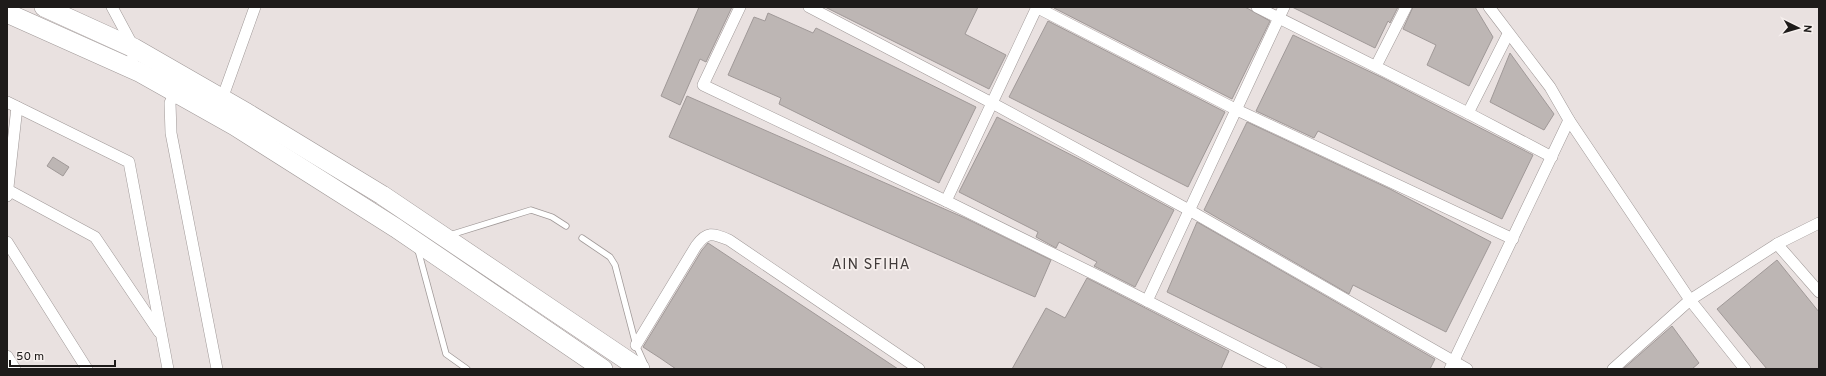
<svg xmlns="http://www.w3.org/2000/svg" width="1826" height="376" font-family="Overpass,sans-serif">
<rect width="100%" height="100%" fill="#e9e1e0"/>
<g fill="#bdb6b4" stroke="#a09998">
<polygon points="699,7 732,7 706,62 700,59 680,105 661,96"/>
<polygon points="825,7 978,7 965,34 1006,55 989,89"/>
<polygon points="1055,7 1245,7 1270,21 1232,99 1054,8"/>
<polygon points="1292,7 1398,7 1390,23 1388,21 1375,48"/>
<polygon points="1413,7 1475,7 1493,37 1469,86 1427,65 1436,45 1403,29"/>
<polygon points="768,13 813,33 816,28 976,107 939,183 779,104 781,98 728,75 754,17 765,21"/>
<polygon points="1048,21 1225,112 1188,187 1009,97"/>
<polygon points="1293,35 1383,78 1533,155 1502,219 1318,131 1314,138 1256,111"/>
<polygon points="1510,53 1554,114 1544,130 1490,102"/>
<polygon points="687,96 965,218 1051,260 1035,297 669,137"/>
<polygon points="997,117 1085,162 1174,210 1135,287 1094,266 1097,262 1059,242 1056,248 1036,237 1038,232 959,192"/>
<polygon points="1247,122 1390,189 1491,242 1446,332 1353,285 1349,294 1204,210"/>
<polygon points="53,157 69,167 63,176 47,166"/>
<polygon points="1197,222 1435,359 1430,369 1324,369 1167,292"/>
<polygon points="708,243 898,369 676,369 660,358 643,347 702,250"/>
<polygon points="1777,260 1819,312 1819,369 1767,369 1717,309"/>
<polygon points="1087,278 1229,351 1221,369 1012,369 1046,308 1065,318"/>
<polygon points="1672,326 1699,363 1692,369 1623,369"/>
</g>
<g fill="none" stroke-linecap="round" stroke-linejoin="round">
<defs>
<g id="service">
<polyline points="450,235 531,210 552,217 566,226"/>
<polyline points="582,238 610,257 615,265 636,345 645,365"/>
<polyline points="418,250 446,354 467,369"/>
</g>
<g id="minor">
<polyline points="112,7 134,48 131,68"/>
<polyline points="740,7 703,85 946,201 1098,276 1281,369"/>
<polyline points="809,7 992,103 1189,210 1467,369"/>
<polyline points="1036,7 1237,110 1513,239"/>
<polyline points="1257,7 1468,113 1552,157"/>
<polyline points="1489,7 1550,87 1569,120 1690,300 1745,369"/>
<polyline points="1376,66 1406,7"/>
<polyline points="175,92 170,103 171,133 217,369"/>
<polyline points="222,99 255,7"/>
<polyline points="7,102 129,162 168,369"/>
<polyline points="1468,113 1508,34"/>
<polyline points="8,190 95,237 159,332"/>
<polyline points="7,196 17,107"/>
<polyline points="946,201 1037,7"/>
<polyline points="7,242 87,369"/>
<polyline points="1777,244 1819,292"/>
<polyline points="1147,301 1284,7"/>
<path d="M636,345L696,246C707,231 712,233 729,240L919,369"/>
<polyline points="7,356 15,369"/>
<polyline points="1450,369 1569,120"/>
<polyline points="1613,369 1690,300 1777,244 1819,223"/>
</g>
<g id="trunk">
<polyline points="44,7 134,48 247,113 382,195 640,369"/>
<polyline points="7,13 139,72 235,126 396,228 603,369"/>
</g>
</defs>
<use href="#service" stroke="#a09998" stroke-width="7"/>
<use href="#minor" stroke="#a09998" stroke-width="12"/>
<use href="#trunk" stroke="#a09998" stroke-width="20"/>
<use href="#service" stroke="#fff" stroke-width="5.5"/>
<use href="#minor" stroke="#fff" stroke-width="11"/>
<use href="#trunk" stroke="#fff" stroke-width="19"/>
</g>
<g text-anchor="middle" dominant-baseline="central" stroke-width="3.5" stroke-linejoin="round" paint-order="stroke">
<g font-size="15" letter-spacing="1" fill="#413b3a" stroke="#f6efed">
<text x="871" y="265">AIN SFIHA</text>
</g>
</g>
<rect width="1826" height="376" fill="none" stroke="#1e1b1a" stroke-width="16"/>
<g transform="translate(1798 28) rotate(95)" stroke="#f6efed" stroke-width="3" paint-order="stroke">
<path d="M0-3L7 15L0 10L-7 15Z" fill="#1e1b1a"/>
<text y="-6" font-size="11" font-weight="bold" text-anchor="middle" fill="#1e1b1a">N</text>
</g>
<path d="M10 360v6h105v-6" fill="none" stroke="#1e1b1a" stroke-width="2"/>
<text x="16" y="360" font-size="12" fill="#1e1b1a" stroke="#f6efed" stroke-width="3" paint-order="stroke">50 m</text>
</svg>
